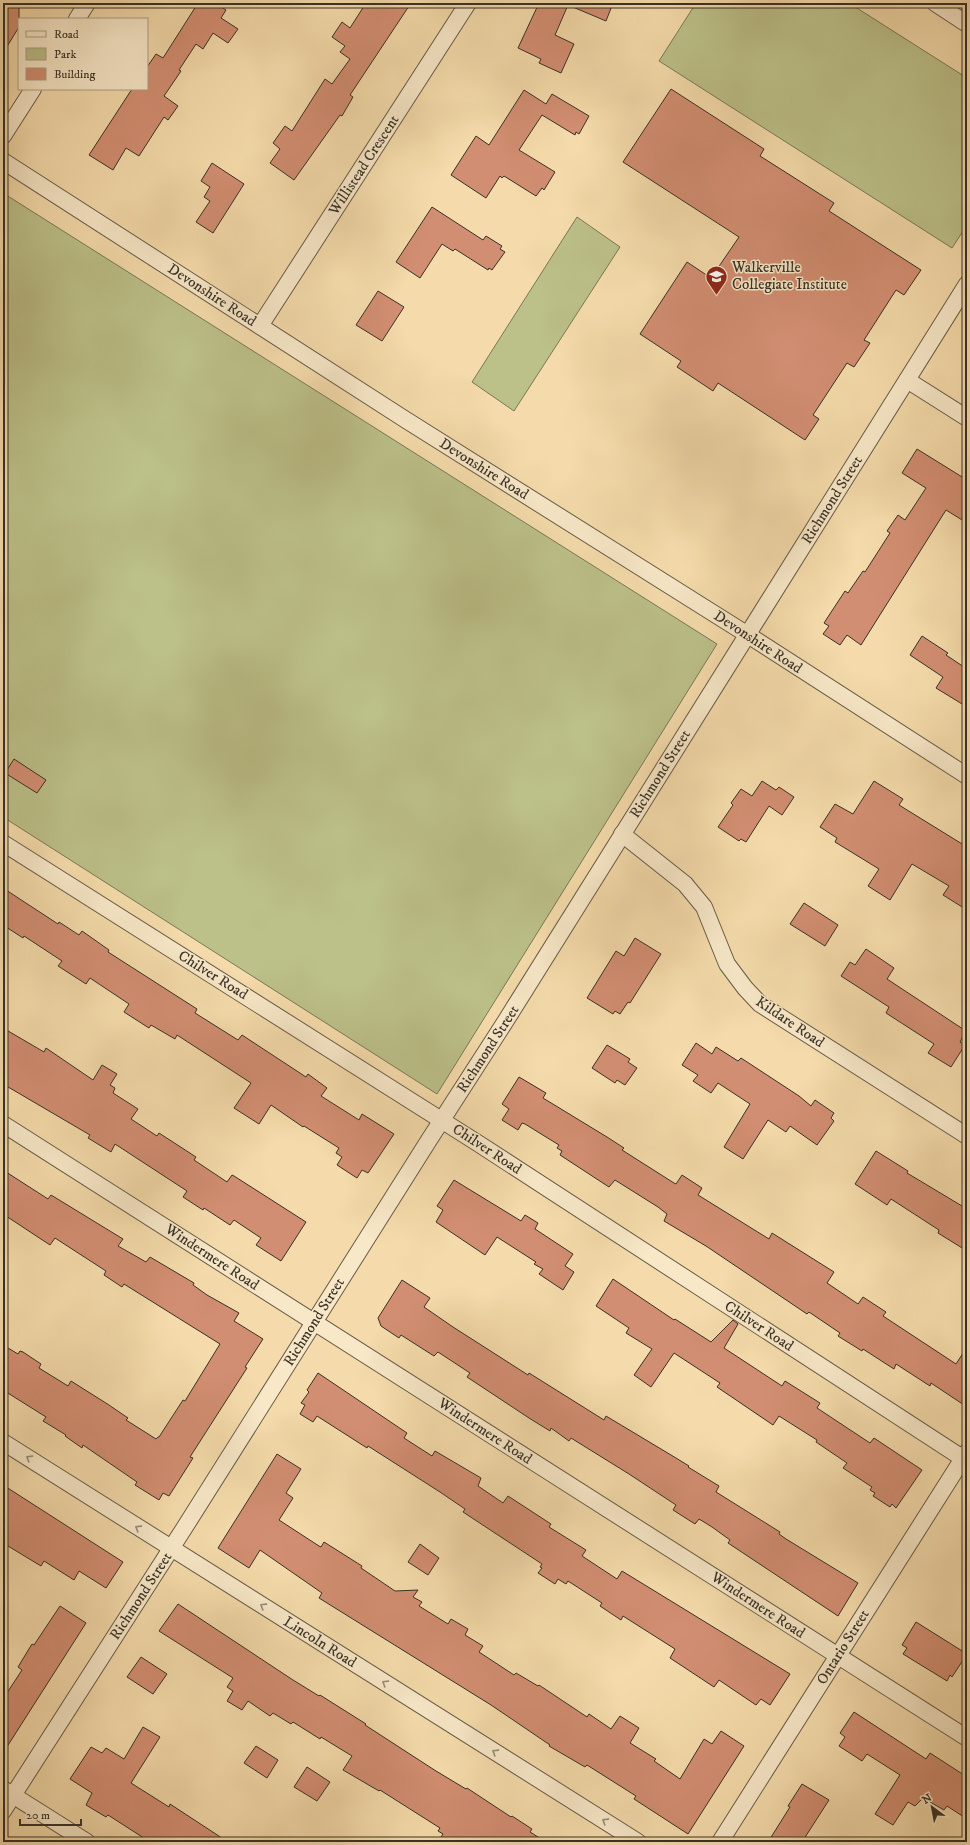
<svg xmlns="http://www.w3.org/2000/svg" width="970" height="1845" font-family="'IM FELL DW Pica',serif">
<rect width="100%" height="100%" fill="#f5dbab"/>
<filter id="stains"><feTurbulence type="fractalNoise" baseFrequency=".005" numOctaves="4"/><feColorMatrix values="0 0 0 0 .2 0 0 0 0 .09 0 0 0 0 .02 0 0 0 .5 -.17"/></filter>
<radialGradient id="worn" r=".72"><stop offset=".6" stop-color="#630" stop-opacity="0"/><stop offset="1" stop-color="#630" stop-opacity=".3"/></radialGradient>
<g fill="#bcc089" stroke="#7a7858">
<polygon points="696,3 849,3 967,78 967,225 952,248 659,61"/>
<polygon points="3,193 717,644 437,1094 3,817"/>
<polygon points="577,217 620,247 514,411 472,382"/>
</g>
<g fill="#d28e72" stroke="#393127">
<polygon points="3,3 19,3 19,27 3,53"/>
<polygon points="198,3 215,3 226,10 221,18 238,29 228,43 213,33 203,49 196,44 179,70 181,71 164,96 178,106 168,120 164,117 139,156 126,148 113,170 89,155 132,89 147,89 147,67 156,54 163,58"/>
<polygon points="366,3 411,3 350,95 353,97 342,116 340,115 294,180 270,163 280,149 273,143 285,126 292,131 325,79 332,84 350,59 340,52 345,46 332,37 342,22 350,28"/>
<polygon points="539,3 613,3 606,21 568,5 555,35 574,44 561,73 539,63 541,59 518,48"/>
<polygon points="671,89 764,149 760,156 834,203 829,211 921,270 904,295 896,290 864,340 870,343 854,367 847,363 813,415 819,419 805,440 718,383 713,391 677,367 681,361 640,334 687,262 711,278 739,237 623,162"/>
<polygon points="524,90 546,104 552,94 589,116 579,134 576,132 575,135 542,115 519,150 555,172 544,190 542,188 536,196 504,176 502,178 500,176 486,198 451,175 476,136 489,145"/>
<polygon points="212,163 244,184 213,233 196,222 210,201 204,197 210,187 201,181"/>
<polygon points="432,207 483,240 486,236 502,246 500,249 505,252 492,270 489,268 488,270 455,249 453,251 442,244 420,278 396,262"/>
<polygon points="378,291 404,307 382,341 356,325"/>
<polygon points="917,449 967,480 967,523 946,510 861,645 847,635 840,645 823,634 829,626 824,623 845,591 848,593 863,571 865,572 890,533 887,531 898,515 905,520 926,488 902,473"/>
<polygon points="922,636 948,653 946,655 967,669 967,707 936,688 943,677 910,655"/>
<polygon points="14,759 46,780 37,793 5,773"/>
<polygon points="762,781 776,790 779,787 794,797 782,815 769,806 746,842 741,839 739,841 718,827 733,805 731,803 741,789 752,796"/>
<polygon points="874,781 903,799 899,805 967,847 967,910 943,895 949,886 912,864 890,900 868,886 879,869 835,842 837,838 820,827 835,804 853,814"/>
<polygon points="3,888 58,924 59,922 79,935 82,931 109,950 108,952 197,1009 195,1013 238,1040 242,1035 306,1077 308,1074 327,1088 321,1096 359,1120 362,1114 394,1134 368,1173 362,1170 357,1178 337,1165 342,1157 336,1153 339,1148 304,1126 303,1127 271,1105 259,1124 234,1108 251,1083 177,1035 175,1039 151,1025 149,1028 124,1012 129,1004 90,978 86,984 58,966 62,961 24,936 23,938 3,925"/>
<polygon points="804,903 838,925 825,946 790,924"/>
<polygon points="635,938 661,954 630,1003 628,1002 620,1014 615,1011 613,1014 587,998 616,951 624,956"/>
<polygon points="866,949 894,968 887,979 966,1031 960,1042 965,1045 951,1067 928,1053 934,1044 886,1013 889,1007 841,976 850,962 855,965"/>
<polygon points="3,1028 44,1052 46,1048 93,1080 102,1065 117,1074 110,1085 115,1088 113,1093 138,1109 131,1119 157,1136 159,1133 196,1157 194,1160 227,1182 232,1175 234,1176 306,1222 281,1261 256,1245 261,1238 234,1220 230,1225 204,1208 203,1210 183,1197 187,1191 115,1144 111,1152 88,1138 90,1135 3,1084"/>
<polygon points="696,1043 712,1054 716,1047 738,1061 741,1058 799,1096 811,1106 815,1100 834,1113 831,1118 834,1121 817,1145 790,1126 786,1132 768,1120 743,1159 724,1147 750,1104 718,1083 711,1093 693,1081 698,1075 682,1065"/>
<polygon points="607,1045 630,1059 628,1062 637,1068 625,1085 617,1080 615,1083 592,1068"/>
<polygon points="519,1077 546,1093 543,1098 607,1137 624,1148 622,1150 674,1183 676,1184 682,1175 702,1188 698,1195 769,1239 772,1233 834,1272 827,1283 858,1304 863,1297 886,1312 883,1316 956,1364 967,1347 967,1407 931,1383 930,1386 896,1364 894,1369 863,1349 862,1351 838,1336 840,1333 809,1312 807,1314 706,1246 664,1221 667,1214 658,1207 615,1180 609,1187 560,1155 562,1151 557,1148 559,1145 525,1124 522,1123 518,1130 502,1120 509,1109 502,1104"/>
<polygon points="876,1151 908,1171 907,1173 967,1209 967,1251 938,1233 939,1230 891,1199 887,1205 855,1184"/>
<polygon points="3,1170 48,1199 51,1195 123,1239 118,1246 146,1262 150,1257 194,1283 193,1285 207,1295 239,1313 234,1321 263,1339 245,1367 247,1368 190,1457 193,1458 169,1496 163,1493 159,1500 135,1485 137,1482 83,1445 82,1448 65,1436 66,1435 43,1421 46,1417 3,1390 3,1345 18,1354 20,1351 23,1352 41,1364 39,1368 68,1386 71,1381 109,1405 128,1418 126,1420 156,1439 158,1437 159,1437 183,1400 185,1401 220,1344 124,1284 122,1287 104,1275 106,1271 55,1238 50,1245 3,1214"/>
<polygon points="454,1180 521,1221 525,1215 538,1223 535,1229 573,1254 565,1266 574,1272 563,1290 539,1274 543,1269 534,1264 536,1262 497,1237 485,1255 436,1222 443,1210 437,1206"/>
<polygon points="613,1279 674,1320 675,1319 711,1342 733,1320 738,1324 724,1348 782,1386 785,1381 820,1403 817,1408 870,1443 874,1438 922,1470 896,1508 892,1504 890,1507 873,1496 875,1493 870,1490 872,1487 843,1468 847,1463 816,1442 817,1440 779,1416 773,1425 717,1387 720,1383 674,1353 651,1387 634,1375 652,1349 626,1333 629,1328 596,1306"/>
<polygon points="402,1280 430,1298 424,1307 453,1327 528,1375 529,1373 604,1420 606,1416 676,1458 689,1466 688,1467 719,1486 716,1492 780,1532 779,1534 786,1539 858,1583 838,1616 728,1543 730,1540 712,1527 699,1519 695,1524 673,1510 676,1505 629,1474 571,1438 569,1441 551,1428 550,1431 529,1418 467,1377 470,1373 438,1352 434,1356 401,1335 399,1338 381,1326 378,1318"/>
<polygon points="318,1373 407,1433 404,1438 432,1456 435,1451 481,1478 478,1486 503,1503 508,1496 551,1524 549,1527 586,1550 582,1556 617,1579 622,1571 790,1674 770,1705 761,1699 756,1705 719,1680 714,1687 670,1658 675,1649 623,1616 621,1620 600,1606 602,1603 568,1581 566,1584 558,1579 555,1584 538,1573 542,1568 540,1567 542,1564 463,1512 465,1509 440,1492 368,1446 367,1448 317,1416 313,1422 300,1414 305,1405 301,1403 309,1392 307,1390"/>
<polygon points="277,1454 301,1469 286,1493 293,1498 279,1520 319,1546 321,1547 324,1542 362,1566 361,1568 395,1591 418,1590 413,1597 422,1602 419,1606 448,1624 451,1619 468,1629 465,1635 483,1646 479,1652 514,1675 516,1673 538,1686 539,1685 587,1717 589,1714 611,1729 620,1716 639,1728 630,1743 656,1759 654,1761 680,1779 704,1739 712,1744 721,1731 744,1746 688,1834 634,1799 636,1796 587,1765 585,1767 549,1746 550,1745 491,1705 319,1598 322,1593 260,1550 249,1568 218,1548"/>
<polygon points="3,1485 123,1562 106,1588 79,1571 74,1580 44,1561 41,1566 3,1543"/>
<polygon points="420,1544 439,1558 428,1575 408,1562"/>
<polygon points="178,1604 293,1680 319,1696 320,1695 366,1724 365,1725 436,1771 466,1789 467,1788 511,1817 512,1816 532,1829 530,1832 546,1842 438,1842 443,1834 438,1831 440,1828 380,1790 379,1791 343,1770 352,1756 321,1737 320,1739 293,1722 291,1724 273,1713 270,1716 248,1701 242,1710 227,1701 233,1691 227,1687 233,1678 159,1631"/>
<polygon points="60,1606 86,1623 3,1753 3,1699 22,1670 18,1667 32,1644 34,1645"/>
<polygon points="916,1622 967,1654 952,1677 950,1675 947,1681 903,1654 907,1648 902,1645"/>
<polygon points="141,1657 167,1674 153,1694 127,1677"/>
<polygon points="854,1712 926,1759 930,1753 967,1777 967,1819 947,1806 944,1810 923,1798 915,1806 908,1802 893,1825 875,1814 900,1775 867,1754 862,1761 839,1746 845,1737 840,1733"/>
<polygon points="143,1727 160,1737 131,1783 169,1807 170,1804 228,1842 150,1842 108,1815 106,1817 86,1805 92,1793 70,1779 91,1747 102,1753 106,1748 124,1759"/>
<polygon points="256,1746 278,1760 267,1778 244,1763"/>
<polygon points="307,1767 330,1782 317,1801 294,1787"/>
<polygon points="802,1784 829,1800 802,1842 768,1842 790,1807 788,1806"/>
</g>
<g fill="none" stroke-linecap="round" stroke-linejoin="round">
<defs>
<g id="street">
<polyline points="935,3 967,24"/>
<polyline points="77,19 87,3"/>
<polyline points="3,136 33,89"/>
<polyline points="3,161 406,420 748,635 967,776"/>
<polyline points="260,326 468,3"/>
<polyline points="907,380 967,418"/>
<polyline points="622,834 685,884 704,907 727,964 745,988 760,1004 967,1136"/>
<polyline points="3,843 476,1142 967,1461"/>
<polyline points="3,1124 967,1738"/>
<polyline points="3,1442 638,1842"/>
<polyline points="3,1789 87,1842"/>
<polyline points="3,1811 183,1530 429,1140 505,1022 967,284"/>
<polyline points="720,1842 967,1452"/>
</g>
</defs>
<use href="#street" stroke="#685c48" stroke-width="18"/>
<use href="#street" stroke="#f8e8c8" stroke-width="16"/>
</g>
<defs><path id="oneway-chevron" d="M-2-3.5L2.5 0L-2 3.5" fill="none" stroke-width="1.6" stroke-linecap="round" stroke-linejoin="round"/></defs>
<g stroke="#988c78">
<use href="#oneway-chevron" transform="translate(29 1458) rotate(-148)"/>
<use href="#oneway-chevron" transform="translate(138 1528) rotate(-148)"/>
<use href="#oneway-chevron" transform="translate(263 1606) rotate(-148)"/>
<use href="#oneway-chevron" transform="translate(385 1683) rotate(-148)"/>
<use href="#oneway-chevron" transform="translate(495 1752) rotate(-148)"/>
<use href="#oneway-chevron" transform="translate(605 1821) rotate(-148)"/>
</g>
<defs>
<symbol id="school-pin" viewBox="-11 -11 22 30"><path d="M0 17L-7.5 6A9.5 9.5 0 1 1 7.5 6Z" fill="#8f2418" stroke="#f8e8c8"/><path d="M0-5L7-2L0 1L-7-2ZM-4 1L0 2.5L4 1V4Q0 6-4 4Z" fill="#fff"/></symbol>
</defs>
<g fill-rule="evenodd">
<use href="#school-pin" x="704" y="264" width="25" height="34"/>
</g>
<g text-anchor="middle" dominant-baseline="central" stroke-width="3" stroke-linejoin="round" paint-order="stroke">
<g font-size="15" fill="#393127" stroke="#f8e8c8">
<text transform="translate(364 165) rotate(-57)">Willistead Crescent</text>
<text transform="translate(212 295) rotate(33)">Devonshire Road</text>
<text transform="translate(484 469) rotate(32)">Devonshire Road</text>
<text transform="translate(832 500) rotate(-58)">Richmond Street</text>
<text transform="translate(758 642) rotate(33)">Devonshire Road</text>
<text transform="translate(660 774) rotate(-58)">Richmond Street</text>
<text transform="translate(213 975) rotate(32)">Chilver Road</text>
<text transform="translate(790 1022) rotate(34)">Kildare Road</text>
<text transform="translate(488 1049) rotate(-57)">Richmond Street</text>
<text transform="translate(487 1149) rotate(33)">Chilver Road</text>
<text transform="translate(212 1257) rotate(33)">Windermere Road</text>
<text transform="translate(314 1322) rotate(-58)">Richmond Street</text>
<text transform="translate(759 1326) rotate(33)">Chilver Road</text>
<text transform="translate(485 1431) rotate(33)">Windermere Road</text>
<text transform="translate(141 1596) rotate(-57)">Richmond Street</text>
<text transform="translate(758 1605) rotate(33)">Windermere Road</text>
<text transform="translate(320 1642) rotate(32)">Lincoln Road</text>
<text transform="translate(843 1647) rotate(-58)">Ontario Street</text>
</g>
<g font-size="15" fill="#393127" stroke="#f8e8c8" text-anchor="start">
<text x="732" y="267">Walkerville<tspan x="732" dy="17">Collegiate Institute</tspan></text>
</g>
</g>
<rect width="970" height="1845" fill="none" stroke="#f5dbab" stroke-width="16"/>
<rect x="4" y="4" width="962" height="1837" fill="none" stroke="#393127" stroke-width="2"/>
<rect x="8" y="8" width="954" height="1829" fill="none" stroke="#393127"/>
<rect x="18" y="18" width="130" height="72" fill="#f8e8c8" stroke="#ac9f88"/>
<rect x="26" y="31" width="20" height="6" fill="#f8e8c8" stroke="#ac9f88"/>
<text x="54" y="38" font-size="12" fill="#393127">Road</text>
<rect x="26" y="48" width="20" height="12" fill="#bcc089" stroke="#ac9f88"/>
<text x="54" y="58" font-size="12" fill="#393127">Park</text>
<rect x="26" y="68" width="20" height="12" fill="#d28e72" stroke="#ac9f88"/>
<text x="54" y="78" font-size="12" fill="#393127">Building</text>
<g transform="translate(932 1807) rotate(328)" stroke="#f8e8c8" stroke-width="3" paint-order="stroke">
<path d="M0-3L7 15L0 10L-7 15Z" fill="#393127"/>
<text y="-6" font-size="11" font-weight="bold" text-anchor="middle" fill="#393127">N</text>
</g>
<path d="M20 1819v6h61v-6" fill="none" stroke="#393127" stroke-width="2"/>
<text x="26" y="1819" font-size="12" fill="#393127" stroke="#f8e8c8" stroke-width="3" paint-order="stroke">20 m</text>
<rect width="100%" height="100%" filter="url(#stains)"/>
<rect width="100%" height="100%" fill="url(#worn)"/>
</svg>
